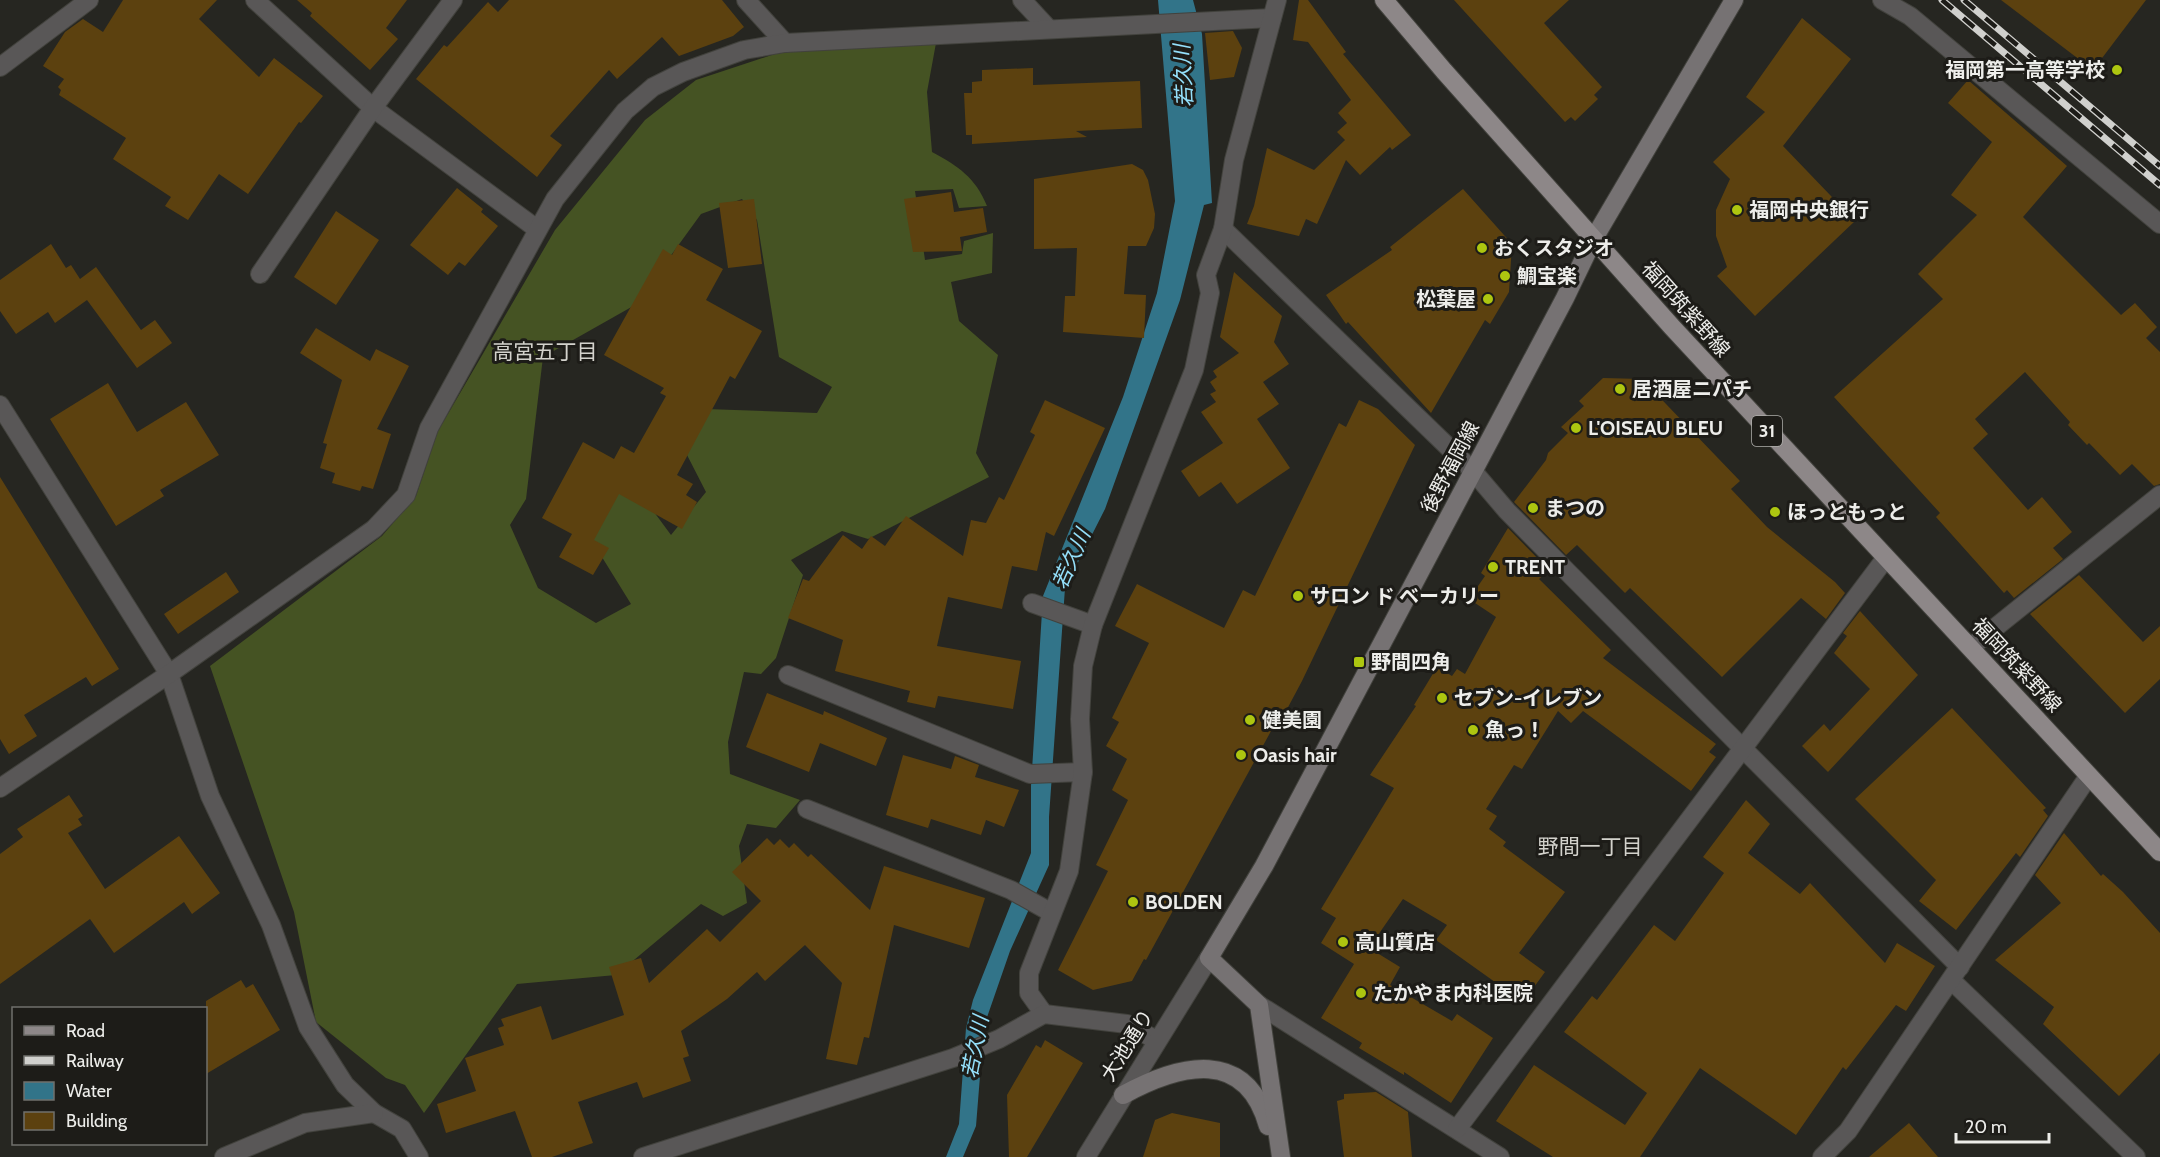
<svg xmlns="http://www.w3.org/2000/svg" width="2160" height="1157" font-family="Cabin,'Noto Sans JP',sans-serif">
<rect width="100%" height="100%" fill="#262621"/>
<path fill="#455323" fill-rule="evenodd" d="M936,43L927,92L932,152C957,165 976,178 987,206L959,208L953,189L915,191L925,260L962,254L964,241L993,233L992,273L951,282L959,321L998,355L976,453L989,477L868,539L842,531L791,560L803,575L776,658L761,674L744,672L728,742L730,774L800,800L776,828L747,824L739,846L747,903L723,916L701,904L616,975L517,984L424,1113L405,1085L386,1078L316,1022L294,912L210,666L382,536L416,496L438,431L555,230L645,120L696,80L784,51ZM742,199L757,220L779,357L832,387L817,413L706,409L687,455L706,492L671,535L626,474L592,541L631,604L596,623L538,588L510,525L526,499L543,357L635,305L701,214Z"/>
<polygon fill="#327489" points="1158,0 1193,0 1202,34 1212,203 1204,205 1180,300 1105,509 1065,588 1049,817 1049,865 1010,951 984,1026 976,1126 963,1157 946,1157 959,1124 966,1028 973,1000 1031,853 1031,786 1043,596 1123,397 1157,293 1175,201"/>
<g fill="#5c410f">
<polygon points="123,0 217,0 199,19 259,77 274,58 323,96 301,123 299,122 248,194 219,174 188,220 165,206 171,197 113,159 126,138 59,95 61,90 58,87 64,79 43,66 65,32 83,19 103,32"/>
<polygon points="297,0 407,0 386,28 398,39 370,70 310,16 312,13"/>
<polygon points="509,0 722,0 744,27 733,36 679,56 662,37 617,79 609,70 550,136 562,145 537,177 416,79 444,45 447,47 488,2 498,12"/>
<polygon points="1299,0 1308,0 1346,52 1343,54 1411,135 1392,150 1390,147 1360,175 1346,160 1317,224 1306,219 1299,236 1247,224 1254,206 1267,148 1314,170 1345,140 1337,132 1347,123 1338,113 1351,100 1308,42 1293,40"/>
<polygon points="1454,0 1569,0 1544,23 1602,87 1594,95 1598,99 1575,121 1571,117 1565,122"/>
<polygon points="2001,0 2146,0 2093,70"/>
<polygon points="1802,18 1851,59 1783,146 1855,221 1755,316 1717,276 1727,267 1716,236 1716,210 1730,179 1713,162 1765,112 1746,97"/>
<polygon points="1233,31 1242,48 1234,77 1210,80 1205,33"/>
<polygon points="1033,68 1033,85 1140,81 1142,128 1076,131 1087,137 972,144 972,135 966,135 964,93 972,93 972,82 982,81 982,70"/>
<polygon points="1968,80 2067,166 2023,217 2121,315 2135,303 2157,327 2146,338 2160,352 2160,484 2154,486 2132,464 2120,475 2089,443 2087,445 2068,425 2070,422 2025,372 1975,419 1988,434 1973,448 2028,510 2042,497 2072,532 2053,548 2063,559 2014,598 2007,590 2004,593 1936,517 1940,513 1834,397 1943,299 1918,274 1977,215 1951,195 1992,142 1948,103"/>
<polygon points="1132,164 1143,170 1148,180 1155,214 1154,228 1146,246 1128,246 1124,294 1146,295 1144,338 1063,332 1065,296 1075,296 1077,248 1034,249 1034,179"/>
<polygon points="457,188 483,209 481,212 498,226 465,266 459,262 448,275 410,245"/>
<polygon points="1463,189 1512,244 1509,292 1490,324 1485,320 1431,413 1348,322 1346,324 1326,295 1392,250 1390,247"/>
<polygon points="951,192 954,212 983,208 987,232 960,237 962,251 913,252 904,199"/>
<polygon points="754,199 762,264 728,268 719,203"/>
<polygon points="336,211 379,240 336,305 294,277"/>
<polygon points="51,244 66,268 71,265 80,279 96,267 141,330 155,320 172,343 137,368 87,300 55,323 48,312 16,334 0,311 0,280"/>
<polygon points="678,244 723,269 706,300 762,331 735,379 730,376 677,475 693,484 686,495 697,502 682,529 619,494 594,540 609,548 593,575 559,557 572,534 542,518 583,442 614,459 621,446 634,453 666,396 660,393 664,388 604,355 663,249 672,255"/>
<polygon points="1234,272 1282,316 1274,342 1289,364 1263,382 1279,404 1257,419 1290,468 1237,504 1221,482 1199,497 1181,471 1223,443 1201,412 1216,402 1210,394 1216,391 1210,382 1217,377 1213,371 1239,353 1220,337"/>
<polygon points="316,328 370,361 376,349 409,366 377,429 391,434 373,489 362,486 360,491 332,483 335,473 320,468 327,444 323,443 342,380 300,353"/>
<polygon points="1603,378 1642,379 1740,481 1731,489 1767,527 1835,582 1845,593 1826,619 1801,598 1722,677 1630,588 1625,593 1577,545 1566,555 1520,508 1514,502 1546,460 1548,453 1568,433 1561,427 1584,406 1579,401"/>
<polygon points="108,383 137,432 186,402 219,455 160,490 164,496 116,526 50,419"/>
<polygon points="1045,400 1105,428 1054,536 1046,532 1037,571 1012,566 1002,609 948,597 937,646 1021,661 1013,709 938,696 935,708 907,702 910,691 835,671 843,640 788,618 803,579 809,581 843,535 862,549 871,536 885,546 906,516 963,556 971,520 986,523 999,497 1004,500 1035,435 1030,432"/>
<polygon points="1359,400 1378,409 1415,445 1302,681 1286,711 1283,709 1146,960 1144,959 1132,981 1093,990 1058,970 1108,871 1096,865 1128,800 1112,790 1127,759 1106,746 1119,722 1112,718 1149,643 1115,626 1137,584 1224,628 1243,590 1255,596 1339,423 1346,427"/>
<polygon points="0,477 119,669 92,686 86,677 24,715 37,736 9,754 0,739"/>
<polygon points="1508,528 1549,570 1539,579 1611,650 1603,658 1716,744 1709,752 1716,757 1691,791 1583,711 1571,723 1558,711 1522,769 1514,765 1486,809 1497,816 1489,829 1506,842 1503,846 1565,892 1519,953 1545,972 1523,1002 1436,940 1447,925 1403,899 1369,948 1400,967 1390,985 1452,1021 1457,1014 1493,1038 1451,1103 1404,1072 1404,1075 1359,1048 1362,1043 1321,1018 1354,964 1321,943 1336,918 1321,909 1394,788 1370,775 1416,706 1414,705 1437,667 1452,676 1457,669 1465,674 1496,617 1469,599 1485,576 1481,573"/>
<polygon points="226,572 239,592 178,634 164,614"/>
<polygon points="2079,575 2143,642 2160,626 2160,679 2125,713 2030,614"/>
<polygon points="1860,611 1918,675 1828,772 1802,746 1824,724 1830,731 1870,689 1834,653 1847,636 1843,633"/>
<polygon points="767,693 823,715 824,711 887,738 876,766 820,743 809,772 746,747"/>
<polygon points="1952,708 2046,808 2043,810 2048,816 2020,857 2016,853 1956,930 1919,901 1936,880 1855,799"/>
<polygon points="903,755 951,769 955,756 979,765 975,777 1019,790 1004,827 986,820 981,835 931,819 928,828 886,815"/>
<polygon points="69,795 83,816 78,819 82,825 68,833 105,889 179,836 220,893 192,914 184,902 114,953 90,919 0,984 0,854 23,837 17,829"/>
<polygon points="1746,800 1770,824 1748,853 1800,894 1810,883 1885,963 1897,943 1935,966 1906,1011 1896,1005 1846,1070 1843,1067 1796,1135 1700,1068 1640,1157 1553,1157 1496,1121 1534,1065 1625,1125 1647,1093 1564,1032 1592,996 1597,1000 1654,925 1675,941 1724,873 1703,857"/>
<polygon points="2064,833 2101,876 2103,874 2123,892 2160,933 2160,1053 2119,1096 2043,1024 2054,1007 1995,960 2061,903 2035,875"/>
<polygon points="767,838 774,845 780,839 789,848 794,843 808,857 811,854 870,910 884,866 985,898 969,948 894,925 869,1038 864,1037 857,1065 826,1059 842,983 805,945 765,981 757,972 727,999 681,1031 689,1056 683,1058 691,1081 643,1098 637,1082 578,1102 593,1143 552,1157 532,1157 515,1111 446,1133 437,1104 476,1091 465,1058 504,1045 498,1028 504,1026 501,1019 541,1006 552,1040 624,1015 609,967 641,958 649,983 707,929 720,942 761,901 732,872"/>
<polygon points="241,980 246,988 253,984 280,1030 206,1074 206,1001"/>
<polygon points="1045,1040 1083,1063 1027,1157 1009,1157 1007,1095 1036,1045 1041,1048"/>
<polygon points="1376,1092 1408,1112 1412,1157 1344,1157 1337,1101 1344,1099 1344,1094"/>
<polygon points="1172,1113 1220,1123 1220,1157 1143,1157 1155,1120"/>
<polygon points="1909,1123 1938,1157 1869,1157"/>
</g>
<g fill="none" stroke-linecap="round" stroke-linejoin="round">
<defs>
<g id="minor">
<polyline points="255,0 373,108 537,229"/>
<polyline points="746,0 785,43"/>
<polyline points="1022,0 1048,28"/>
<polyline points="0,67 89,0"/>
<polyline points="1223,229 1473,471 1507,511 1960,967"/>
<polyline points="260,274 373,108 453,0"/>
<polyline points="0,405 169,674 210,796 271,925 308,1027 345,1085 374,1113 402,1129 419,1157"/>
<polyline points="1032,603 1093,625"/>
<polyline points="1971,647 2160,495"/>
<polyline points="788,675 1030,774 1083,772"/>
<polyline points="0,788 169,674 374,529 406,495 429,428 555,199 625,111 653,87 683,72 744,50 785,43 1272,18"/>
<polyline points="807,809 1011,890 1052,913"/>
<polyline points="1951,980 2136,1157"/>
<polyline points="1259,1005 1500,1157"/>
<polyline points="1044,1014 1029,993 1029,973 1069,871 1083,772 1080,719 1083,666 1093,625 1194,370 1210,293 1206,275 1223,229 1234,160 1277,0"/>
<polyline points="1457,1129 1885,559"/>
<polyline points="224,1157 305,1123 374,1113"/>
<polyline points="643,1157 953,1058 999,1039 1044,1014 1127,1024 1156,1040"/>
<polyline points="1822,1157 1848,1131 2088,777"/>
</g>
<g id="tertiary">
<polyline points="1882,0 1910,16 2160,224"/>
<polyline points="1086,1157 1209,958"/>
</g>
<g id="secondary">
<path d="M1123,1095C1180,1064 1246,1047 1268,1126"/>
<polyline points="1281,1157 1259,1005 1209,958 1264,866 1565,298 1593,240 1734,0"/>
</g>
<polyline id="primary" points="1384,0 1444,71 1672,327 2160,852"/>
</defs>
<use href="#minor" stroke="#42423d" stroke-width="20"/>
<use href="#tertiary" stroke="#42423d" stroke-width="20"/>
<use href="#secondary" stroke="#42423d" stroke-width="20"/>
<use href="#primary" stroke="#42423d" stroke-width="20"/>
<use href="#minor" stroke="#595757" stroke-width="18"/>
<use href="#tertiary" stroke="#595757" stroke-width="18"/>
<use href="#secondary" stroke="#767273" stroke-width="18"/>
<use href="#primary" stroke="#8d8788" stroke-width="18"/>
<defs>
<g id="rail">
<polyline points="1942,0 2160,185"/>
<polyline points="1964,0 2160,166"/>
</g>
</defs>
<use href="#rail" stroke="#d0d0cd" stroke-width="7"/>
<use href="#rail" stroke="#1d1c18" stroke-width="4.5" stroke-dasharray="14" stroke-linecap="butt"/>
</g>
<g fill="#adc610" stroke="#1d1c18" stroke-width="2">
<circle cx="2117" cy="70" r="6"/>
<circle cx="1737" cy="210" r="6"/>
<circle cx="1482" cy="248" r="6"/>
<circle cx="1505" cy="276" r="6"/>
<circle cx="1488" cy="299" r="6"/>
<circle cx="1620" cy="389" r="6"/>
<circle cx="1576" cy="428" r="6"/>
<circle cx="1533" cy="508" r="6"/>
<circle cx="1775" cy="512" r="6"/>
<circle cx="1493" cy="567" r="6"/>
<circle cx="1298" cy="596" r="6"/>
<rect x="1353" y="656" width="12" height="12" rx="3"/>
<circle cx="1442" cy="698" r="6"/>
<circle cx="1250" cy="720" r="6"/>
<circle cx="1473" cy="730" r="6"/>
<circle cx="1241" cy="755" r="6"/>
<circle cx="1133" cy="902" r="6"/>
<circle cx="1343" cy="942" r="6"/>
<circle cx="1361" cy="993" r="6"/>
</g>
<g text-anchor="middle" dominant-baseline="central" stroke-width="6" stroke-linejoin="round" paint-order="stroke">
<rect fill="#1d1c18" stroke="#afaeab" stroke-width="1.5" x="1752" y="416" width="30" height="30" rx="4.5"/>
<g font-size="18" font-weight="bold" fill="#ededea">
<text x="1767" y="431">31</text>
</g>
<g font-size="20" font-weight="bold" fill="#ededea" stroke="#1d1c18" text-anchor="start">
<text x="2105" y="70" text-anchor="end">福岡第一高等学校</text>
<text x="1749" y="210">福岡中央銀行</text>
<text x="1494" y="248">おくスタジオ</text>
<text x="1517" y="276">鯛宝楽</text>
<text x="1476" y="299" text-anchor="end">松葉屋</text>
<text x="1632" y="389">居酒屋ニパチ</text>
<text x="1588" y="428">L'OISEAU BLEU</text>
<text x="1545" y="508">まつの</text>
<text x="1787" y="512">ほっともっと</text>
<text x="1505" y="567">TRENT</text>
<text x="1310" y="596">サロン ド ベーカリー</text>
<text x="1371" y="662">野間四角</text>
<text x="1454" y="698">セブン-イレブン</text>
<text x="1262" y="720">健美園</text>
<text x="1485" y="730">魚っ！</text>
<text x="1253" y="755">Oasis hair</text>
<text x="1145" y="902">BOLDEN</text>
<text x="1355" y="942">高山質店</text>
<text x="1373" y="993">たかやま内科医院</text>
</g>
<g font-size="20" fill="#ededea" stroke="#1d1c18">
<text transform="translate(1686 309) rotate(48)">福岡筑紫野線</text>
<text transform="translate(1450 467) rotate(-62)">後野福岡線</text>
<text transform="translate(2017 665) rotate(47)">福岡筑紫野線</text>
<text transform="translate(1127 1045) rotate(-58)">大池通り</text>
</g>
<g font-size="21" font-style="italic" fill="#95e0fb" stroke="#1d1c18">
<text transform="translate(1183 76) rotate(-93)">若久川</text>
<text transform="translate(1071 559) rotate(-66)">若久川</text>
<text transform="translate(975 1047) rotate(-79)">若久川</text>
</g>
<g font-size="21" fill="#d3d2cc" stroke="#1d1c18">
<text x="545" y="351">高宮五丁目</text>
<text x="1590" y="846">野間一丁目</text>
</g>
</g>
<rect x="12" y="1007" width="195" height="138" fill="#1d1c18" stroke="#70706c" stroke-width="1.5"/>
<rect x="24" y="1026" width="30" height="9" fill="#8d8788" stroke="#70706c" stroke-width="1.5"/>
<text x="66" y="1037" font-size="18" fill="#ededea">Road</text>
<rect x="24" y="1056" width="30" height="9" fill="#d0d0cd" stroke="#70706c" stroke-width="1.5"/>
<text x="66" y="1067" font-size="18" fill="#ededea">Railway</text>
<rect x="24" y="1082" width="30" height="18" fill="#327489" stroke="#70706c" stroke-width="1.5"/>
<text x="66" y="1097" font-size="18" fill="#ededea">Water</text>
<rect x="24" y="1112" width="30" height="18" fill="#5c410f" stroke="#70706c" stroke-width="1.5"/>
<text x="66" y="1127" font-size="18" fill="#ededea">Building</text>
<path d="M1956 1133v9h93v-9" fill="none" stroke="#ededea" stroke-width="3"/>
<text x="1965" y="1133" font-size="18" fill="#ededea" stroke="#1d1c18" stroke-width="4.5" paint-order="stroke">20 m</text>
</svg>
